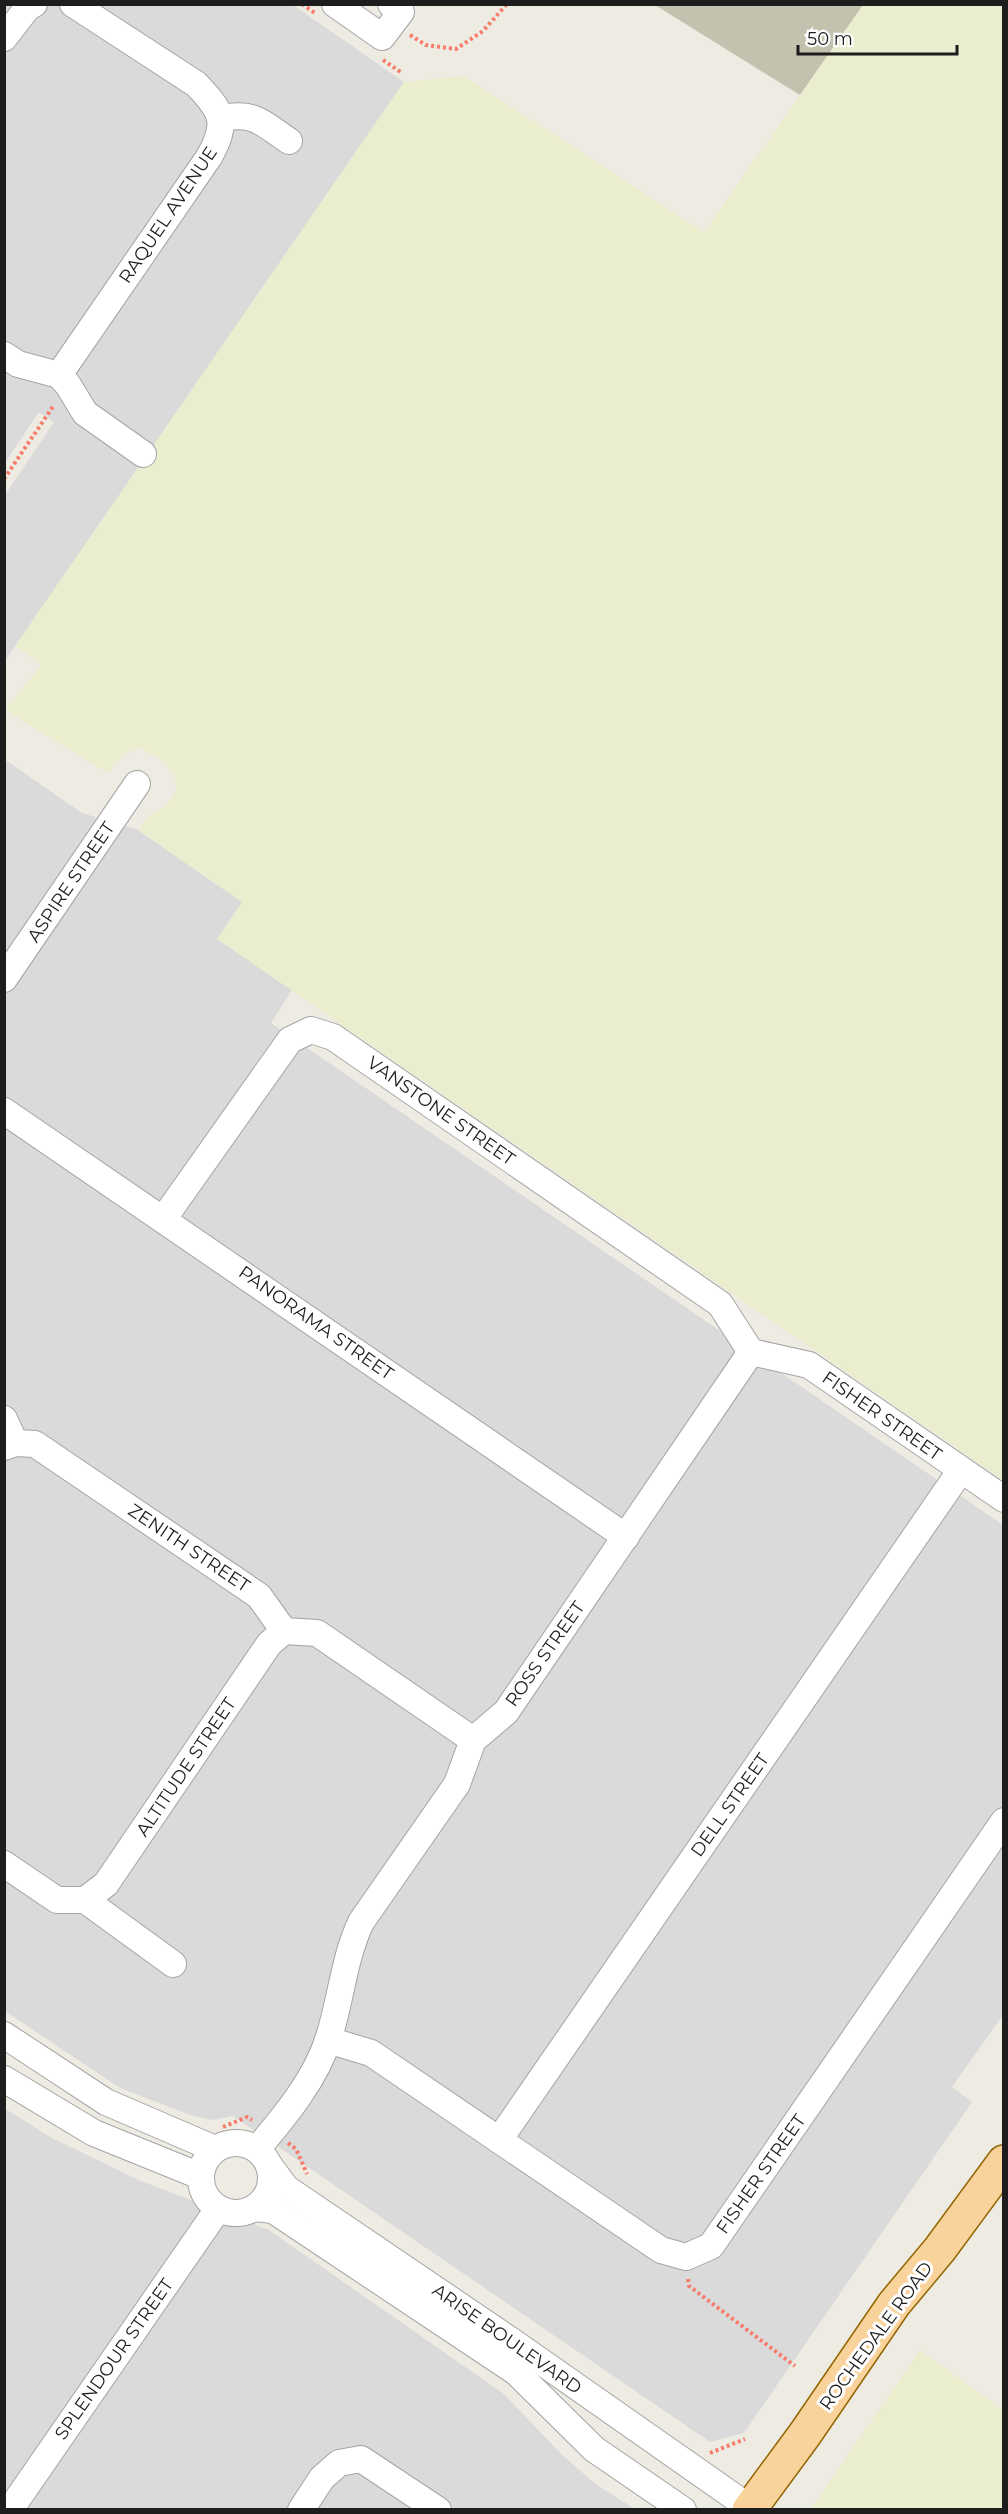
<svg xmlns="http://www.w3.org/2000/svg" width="1008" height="2514" font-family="Montserrat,sans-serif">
<rect width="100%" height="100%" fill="#eeebe3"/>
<g fill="#dbdada">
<polygon points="5,5 293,5 404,82 5,661 5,495 54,422 39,412 5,463"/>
<polygon points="4,759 82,813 138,830 242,902 218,939 292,990 271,1023 1003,1525 1003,2015 952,2087 972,2102 744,2433 710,2442 233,2116 213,2120 193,2116 120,2088 5,2011"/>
<polygon points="4,2108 50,2137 141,2181 269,2230 504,2394 563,2456 597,2485 635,2509 5,2509"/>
</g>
<polygon fill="#c2c2af" points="655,5 863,5 800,95"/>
<g fill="#eaedce">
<polygon points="999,4 1003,8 1003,1480 217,939 242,902 138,830 148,816 168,804 176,791 175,776 162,761 141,748 123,754 108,773 5,710 41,665 15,646 404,82 464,76 704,232 863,5"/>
<polygon points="920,2350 1003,2410 1003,2509 811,2509"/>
</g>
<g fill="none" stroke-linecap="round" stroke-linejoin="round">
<defs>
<g id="minor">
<polyline points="335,4 382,37 401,12 391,4"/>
<polyline points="4,38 28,7 34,4"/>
<path d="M221,118C255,112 261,122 289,141"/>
<polyline points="4,355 18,364 59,375 68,385 85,413 143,454"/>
<path d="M59,375L209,157C229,122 222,111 196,84L73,4"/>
<polyline points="4,979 137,784"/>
<polyline points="4,1111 626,1537"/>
<polyline points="164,1218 290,1040 311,1030 333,1037 720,1304 751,1352"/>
<polyline points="751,1352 809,1365 1004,1499"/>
<polyline points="4,1419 15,1443"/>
<polyline points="4,1447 15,1443 35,1444 259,1596 284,1631 317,1633 473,1740"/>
<polyline points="4,1864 57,1900 85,1900 106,1884 269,1644 284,1631"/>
<polyline points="85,1900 173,1964"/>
<polyline points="4,2035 106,2102 215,2149"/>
<polyline points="328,2040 371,2053 661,2250 686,2257 711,2246 1004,1821"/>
<polyline points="4,2079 94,2133 200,2176"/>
<polyline points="499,2140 961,1470"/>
<circle cx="236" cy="2178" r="35"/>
<path d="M257,2149C285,2116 316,2079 329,2037C341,1999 344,1958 361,1922L457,1784L473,1740L506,1712L751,1352"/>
<polyline points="269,2165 286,2188 513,2342 750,2508"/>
<polyline points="255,2208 273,2210 516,2372 594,2449 683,2510"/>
<polyline points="13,2510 14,2504 218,2209"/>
<polyline points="301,2510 322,2478 339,2463 361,2459 438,2510"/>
</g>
<polyline id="major" points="749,2510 805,2434 894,2304 940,2249 1004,2162"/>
</defs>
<use href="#minor" stroke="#a4a4a4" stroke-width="28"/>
<use href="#major" stroke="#936603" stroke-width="36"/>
<g stroke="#f77c6b" stroke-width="4" stroke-dasharray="3 3" stroke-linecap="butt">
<polyline points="302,4 315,13"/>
<polyline points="410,35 426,45 456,49 483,31 507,4"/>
<polyline points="383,60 402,73"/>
<polyline points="4,479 54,405"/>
<polyline points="223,2127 247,2117 252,2120"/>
<polyline points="288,2143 296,2149 307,2174"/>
<polyline points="688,2279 689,2286 795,2366"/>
<polyline points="710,2453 745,2439"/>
</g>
<use href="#minor" stroke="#fff" stroke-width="26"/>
<use href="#major" stroke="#fad39c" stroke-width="33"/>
</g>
<g text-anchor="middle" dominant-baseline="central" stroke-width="6" stroke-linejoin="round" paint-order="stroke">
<g font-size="18" fill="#1d1d1d" stroke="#fff">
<text transform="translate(168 215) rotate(-56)">RAQUEL AVENUE</text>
<text transform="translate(71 882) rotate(-56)">ASPIRE STREET</text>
<text transform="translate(441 1111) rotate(35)">VANSTONE STREET</text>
<text transform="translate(316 1323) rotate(35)">PANORAMA STREET</text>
<text transform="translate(882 1416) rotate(35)">FISHER STREET</text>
<text transform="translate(189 1548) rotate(34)">ZENITH STREET</text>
<text transform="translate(545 1654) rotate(-55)">ROSS STREET</text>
<text transform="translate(186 1767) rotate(-56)">ALTITUDE STREET</text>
<text transform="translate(730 1805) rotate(-55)">DELL STREET</text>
<text transform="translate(761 2174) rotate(-55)">FISHER STREET</text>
<text transform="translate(876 2336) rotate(-54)">ROCHEDALE ROAD</text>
<text transform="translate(507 2339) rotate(35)">ARISE BOULEVARD</text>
<text transform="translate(114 2359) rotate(-55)">SPLENDOUR STREET</text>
</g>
</g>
<rect width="1008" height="2514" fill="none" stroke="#1d1d1d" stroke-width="12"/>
<path d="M798 45v9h159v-9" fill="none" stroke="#1d1d1d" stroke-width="3"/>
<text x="807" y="45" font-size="18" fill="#1d1d1d" stroke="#ffffff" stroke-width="4.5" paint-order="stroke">50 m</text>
</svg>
